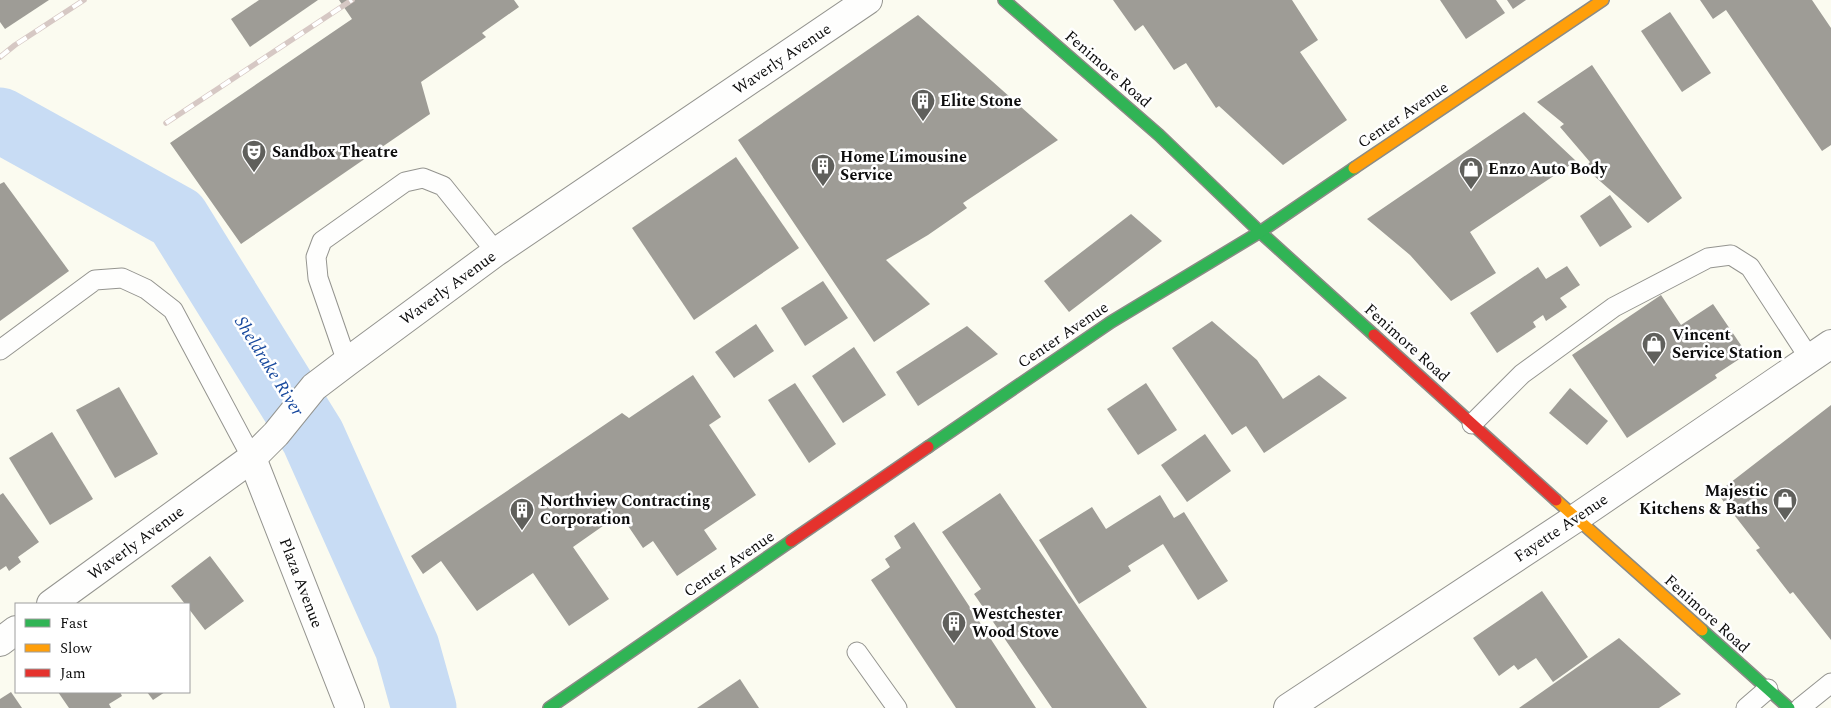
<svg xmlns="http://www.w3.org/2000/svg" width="1831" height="708" font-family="Spectral,serif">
<rect width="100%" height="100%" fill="#fbfbf0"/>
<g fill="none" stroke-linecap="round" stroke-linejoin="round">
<polyline stroke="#c8dcf4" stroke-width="65" points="0,120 177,218 313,437 407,647 424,708"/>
</g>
<g fill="#9e9c96">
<polygon points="0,0 49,0 5,29 0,22"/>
<polygon points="259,0 318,0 250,47 231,19"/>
<polygon points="339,0 514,0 519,7 482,33 486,37 421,82 430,114 241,244 170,143 352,19"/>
<polygon points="1113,0 1292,0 1318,40 1300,52 1347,120 1283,165 1219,106 1216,108 1186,63 1174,70 1143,25 1135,31"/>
<polygon points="1440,0 1496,0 1505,13 1466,39"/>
<polygon points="1507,0 1526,0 1513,9"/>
<polygon points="1700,0 1812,0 1831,28 1831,145 1822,151 1726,10 1713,19"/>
<polygon points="1670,12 1711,73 1682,92 1641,31"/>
<polygon points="918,15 1058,140 963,203 967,208 928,235 886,260 930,304 874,342 738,140"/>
<polygon points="1592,65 1682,198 1648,223 1585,168 1590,162 1560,127 1564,124 1537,102"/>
<polygon points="1524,112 1576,161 1470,232 1496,273 1451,301 1410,255 1367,219"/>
<polygon points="736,157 799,248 694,320 632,228"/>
<polygon points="4,182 69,271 0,321 0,184"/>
<polygon points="1610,195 1632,227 1600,247 1580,216"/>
<polygon points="1131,214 1162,241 1069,312 1044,281"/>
<polygon points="1567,266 1580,285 1560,298 1567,307 1546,321 1543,315 1533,322 1536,327 1497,353 1470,313 1538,267 1546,279"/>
<polygon points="823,281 848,318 805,346 781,308"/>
<polygon points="1661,295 1681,325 1713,304 1747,354 1715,375 1717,378 1627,438 1572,355"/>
<polygon points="1212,321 1257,360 1283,399 1319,375 1347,398 1264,453 1246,426 1232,435 1172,348"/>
<polygon points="756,324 774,351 734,378 715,352"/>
<polygon points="967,326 998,354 918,406 896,372"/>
<polygon points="854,347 886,395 843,423 812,376"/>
<polygon points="693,375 721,417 709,425 756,495 704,530 717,549 677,576 653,541 643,548 620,514 573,547 609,599 569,626 533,573 477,611 441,561 423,574 411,556 622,413 629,418"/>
<polygon points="795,383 836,444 809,463 768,400"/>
<polygon points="1146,383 1177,430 1138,455 1107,409"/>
<polygon points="119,387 158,454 115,478 76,410"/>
<polygon points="1570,388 1608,421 1587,445 1549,413"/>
<polygon points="1831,405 1831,640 1793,592 1790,594 1756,550 1760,548 1717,493"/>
<polygon points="52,432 93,499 50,525 9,458"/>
<polygon points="1205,434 1231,471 1187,502 1161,465"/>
<polygon points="3,493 39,542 18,557 21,562 9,571 6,566 0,570 0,495"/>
<polygon points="1000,493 1147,708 1052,708 974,594 981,589 942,532"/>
<polygon points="1160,495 1174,518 1184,512 1228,581 1198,600 1163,544 1128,566 1131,571 1079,604 1039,540 1092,507 1106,529"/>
<polygon points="914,522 1036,708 956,708 871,580 890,567 885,559 901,548 894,536"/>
<polygon points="210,556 244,601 205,630 189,609 189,604 185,604 171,586"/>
<polygon points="1542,591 1588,657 1553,682 1536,658 1518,670 1514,665 1499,676 1473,638"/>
<polygon points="1619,638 1681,694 1659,708 1519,708"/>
<polygon points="740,679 759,708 697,708"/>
<polygon points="11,692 22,708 0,708 0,699"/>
<polygon points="58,692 120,692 122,696 109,704 111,708 69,708"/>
<polygon points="147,692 165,692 153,700"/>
</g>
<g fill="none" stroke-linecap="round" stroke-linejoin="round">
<defs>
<g id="lane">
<polyline points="0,350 95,280 122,278 146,289 173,310 252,458"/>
<polyline points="347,362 318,278 316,257 322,241 405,182 423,178 443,186 496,252"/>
<polyline points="1472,424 1522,374 1614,307 1708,258 1731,255 1750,267 1810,359"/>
<polyline points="857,652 897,708"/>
<polyline points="1746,708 1768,689"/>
<polyline points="1800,708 1831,683"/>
</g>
<g id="street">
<polyline points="252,458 350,708"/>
<polyline points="51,604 252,458 276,434 314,387 347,362 496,252 868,0"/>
<polyline points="0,642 16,630"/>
<polyline points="1288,708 1576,518 1831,344"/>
</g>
<g id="fast">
<polyline points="1004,0 1159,135 1260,232 1374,335"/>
<polyline points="928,447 1111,322 1260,232 1354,168"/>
<polyline points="1702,630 1789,708"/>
<polyline points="549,708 791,541"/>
</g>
<g id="slow">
<polyline points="1354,168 1603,0"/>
<polyline points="1556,500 1702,630"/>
</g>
<g id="jam">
<polyline points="1374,335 1556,500"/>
<polyline points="791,541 928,447"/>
</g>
</defs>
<use href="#lane" stroke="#94948f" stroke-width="21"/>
<use href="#street" stroke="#94948f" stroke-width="30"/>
<use href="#fast" stroke="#8b8b86" stroke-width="14"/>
<use href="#slow" stroke="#8b8b86" stroke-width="14"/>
<use href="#jam" stroke="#8b8b86" stroke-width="14"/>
<use href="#lane" stroke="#fefefd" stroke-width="19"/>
<use href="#street" stroke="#fefefd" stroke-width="28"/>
<use href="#fast" stroke="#30b455" stroke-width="11"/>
<use href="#slow" stroke="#ff9f0a" stroke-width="11"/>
<use href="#jam" stroke="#e5322d" stroke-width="11"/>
<defs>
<g id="rail">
<polyline points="0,57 15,45 84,0"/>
<polyline points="166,123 352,0"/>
</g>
</defs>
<use href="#rail" stroke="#d6c8c4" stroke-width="5.5"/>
<use href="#rail" stroke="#fff" stroke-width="4" stroke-dasharray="11" stroke-linecap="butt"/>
</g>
<defs>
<symbol id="building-pin" viewBox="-11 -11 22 30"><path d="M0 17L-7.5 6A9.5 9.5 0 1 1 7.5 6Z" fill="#60605c" stroke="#fff"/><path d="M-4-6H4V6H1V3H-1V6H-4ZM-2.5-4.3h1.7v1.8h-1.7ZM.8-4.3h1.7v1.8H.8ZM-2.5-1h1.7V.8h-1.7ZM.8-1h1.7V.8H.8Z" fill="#fff"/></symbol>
<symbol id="theatre-pin" viewBox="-11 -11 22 30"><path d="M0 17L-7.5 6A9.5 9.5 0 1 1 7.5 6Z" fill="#60605c" stroke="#fff"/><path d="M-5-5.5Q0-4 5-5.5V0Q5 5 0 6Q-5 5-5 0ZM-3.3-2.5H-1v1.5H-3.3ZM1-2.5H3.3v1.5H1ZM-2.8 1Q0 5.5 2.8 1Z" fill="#fff"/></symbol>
<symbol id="shop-pin" viewBox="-11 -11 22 30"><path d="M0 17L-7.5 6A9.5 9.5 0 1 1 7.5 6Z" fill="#60605c" stroke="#fff"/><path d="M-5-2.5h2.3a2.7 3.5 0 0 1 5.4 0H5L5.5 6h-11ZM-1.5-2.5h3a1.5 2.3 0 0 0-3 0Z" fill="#fff"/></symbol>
</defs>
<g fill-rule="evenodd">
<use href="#building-pin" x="909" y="87" width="28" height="38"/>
<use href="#theatre-pin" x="240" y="138" width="28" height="38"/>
<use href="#building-pin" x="809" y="152" width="28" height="38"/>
<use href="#shop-pin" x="1457" y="155" width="28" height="38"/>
<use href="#shop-pin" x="1640" y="330" width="28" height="38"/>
<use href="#shop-pin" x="1771" y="486" width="28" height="38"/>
<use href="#building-pin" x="508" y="496" width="28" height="38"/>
<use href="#building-pin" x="940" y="609" width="28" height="38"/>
</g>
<g text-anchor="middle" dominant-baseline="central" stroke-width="5" stroke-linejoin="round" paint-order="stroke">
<g font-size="16" fill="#0d0d0d" stroke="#fff">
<text transform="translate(782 59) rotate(-34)">Waverly Avenue</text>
<text transform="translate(1108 69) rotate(41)">Fenimore Road</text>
<text transform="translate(1403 115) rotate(-34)">Center Avenue</text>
<text transform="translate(448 288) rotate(-36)">Waverly Avenue</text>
<text transform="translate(1063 335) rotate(-34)">Center Avenue</text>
<text transform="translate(1407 343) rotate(42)">Fenimore Road</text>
<text transform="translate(1561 528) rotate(-34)">Fayette Avenue</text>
<text transform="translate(136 543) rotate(-36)">Waverly Avenue</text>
<text transform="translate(729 564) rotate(-34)">Center Avenue</text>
<text transform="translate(301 583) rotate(69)">Plaza Avenue</text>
<text transform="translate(1707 614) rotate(42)">Fenimore Road</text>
</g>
<g font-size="16" font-weight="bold" fill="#0d0d0d" stroke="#fff" text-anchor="start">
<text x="940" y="101">Elite Stone</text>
<text x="272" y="152">Sandbox Theatre</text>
<text x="840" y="157">Home Limousine<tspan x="840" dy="18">Service</tspan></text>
<text x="1488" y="169">Enzo Auto Body</text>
<text x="1672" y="335">Vincent<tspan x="1672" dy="18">Service Station</tspan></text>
<text x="1768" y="491" text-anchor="end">Majestic<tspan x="1768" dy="18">Kitchens &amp; Baths</tspan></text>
<text x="540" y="501">Northview Contracting<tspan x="540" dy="18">Corporation</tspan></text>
<text x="972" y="614">Westchester<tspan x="972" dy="18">Wood Stove</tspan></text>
</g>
<g font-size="18" font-style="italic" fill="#17489d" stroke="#fff">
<text transform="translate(269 366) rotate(58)">Sheldrake River</text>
</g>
</g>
<rect x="15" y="603" width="175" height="90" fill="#ffffff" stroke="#9e9e9e"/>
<rect x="25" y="619" width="25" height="8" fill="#30b455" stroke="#9e9e9e"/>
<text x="60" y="628" font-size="15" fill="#0d0d0d">Fast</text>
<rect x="25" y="644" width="25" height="8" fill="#ff9f0a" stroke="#9e9e9e"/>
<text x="60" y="653" font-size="15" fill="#0d0d0d">Slow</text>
<rect x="25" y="669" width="25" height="8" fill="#e5322d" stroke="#9e9e9e"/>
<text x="60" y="678" font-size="15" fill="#0d0d0d">Jam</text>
</svg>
